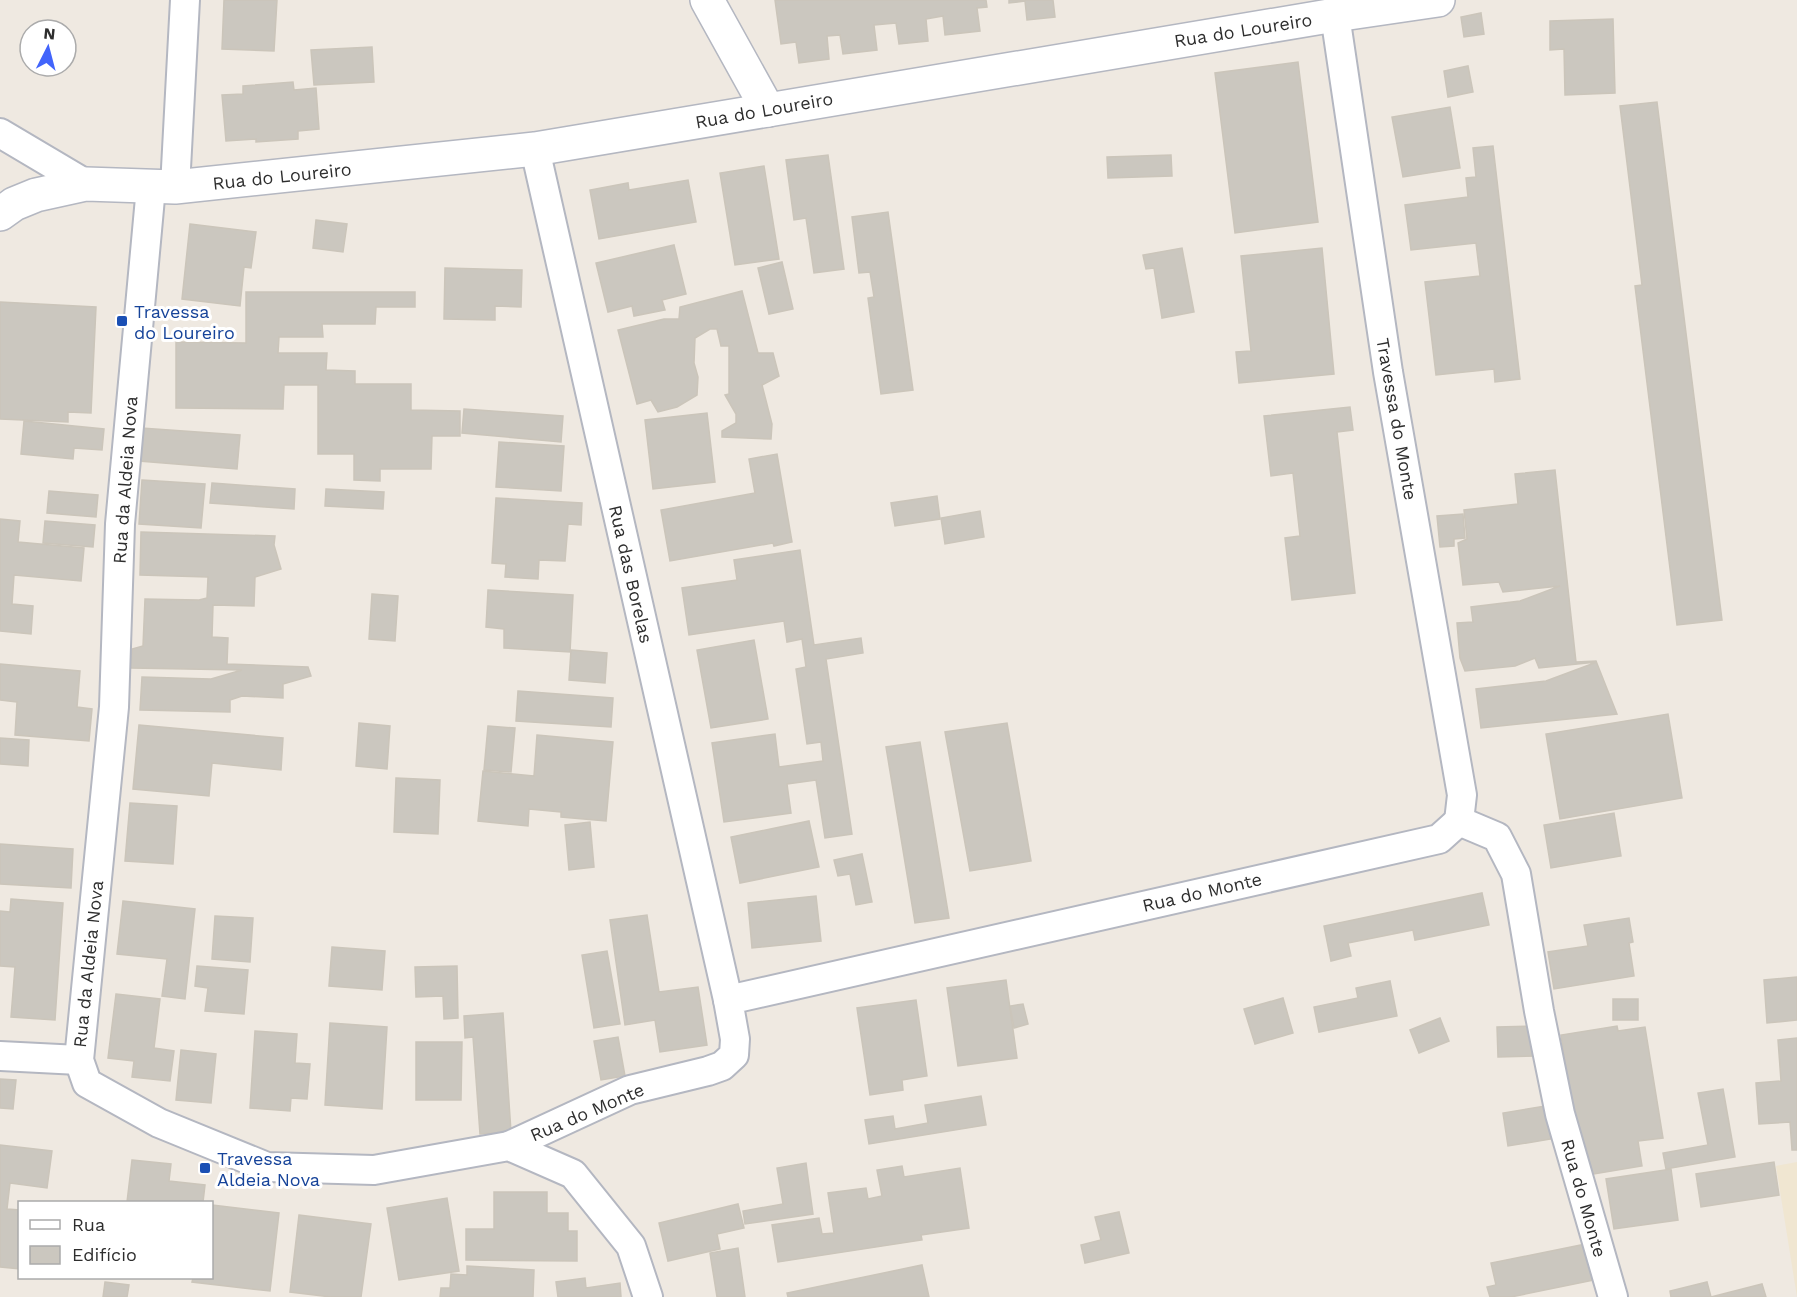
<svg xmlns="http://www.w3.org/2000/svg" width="1797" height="1297" font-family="'Work Sans',sans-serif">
<rect width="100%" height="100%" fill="#efe9e1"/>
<polygon fill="#f0e6d1" points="1797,1162 1797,1297 1776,1166"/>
<g fill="#cbc7bf" stroke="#cbc5ba" stroke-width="1.5">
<polygon points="224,0 277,0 274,51 222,49"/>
<polygon points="775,0 986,0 987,7 977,8 980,31 945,35 943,16 926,19 928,41 899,44 896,23 874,25 877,50 843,54 840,35 827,36 829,59 799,63 796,42 781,44"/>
<polygon points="1009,0 1053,0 1055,17 1027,20 1025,1 1009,3"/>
<polygon points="1481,13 1484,34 1464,37 1461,17"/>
<polygon points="1613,19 1615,93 1565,95 1564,49 1550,50 1550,21"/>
<polygon points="372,47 374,82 314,85 311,50"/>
<polygon points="1298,62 1318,222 1235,233 1215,73"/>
<polygon points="1468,66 1473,92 1448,97 1444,71"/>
<polygon points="293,82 294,90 316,88 319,129 298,131 298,139 256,142 256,139 226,141 222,95 243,94 243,86"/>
<polygon points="1657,102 1722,620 1677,625 1635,286 1642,285 1620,106"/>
<polygon points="1450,107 1460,168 1403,177 1392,117"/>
<polygon points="1493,146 1520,379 1495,382 1494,369 1436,375 1425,282 1480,276 1476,243 1411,250 1405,205 1468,197 1466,178 1476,177 1473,148"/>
<polygon points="828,155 844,269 814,273 806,218 794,220 786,160"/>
<polygon points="1171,155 1172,176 1108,178 1107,157"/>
<polygon points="764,166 779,259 735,265 720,173"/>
<polygon points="688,180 696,222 599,239 590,190 628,183 629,190"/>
<polygon points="888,212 913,390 881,394 868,298 874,297 870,272 859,273 852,217"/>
<polygon points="316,220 347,224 343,252 313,248"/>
<polygon points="190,224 256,232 251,268 244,267 240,306 182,299"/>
<polygon points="674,245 686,294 662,300 665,310 634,316 632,306 608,312 596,263"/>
<polygon points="1182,248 1194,312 1162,318 1154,268 1146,269 1143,255"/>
<polygon points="1322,248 1334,374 1239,383 1236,352 1251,351 1241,256"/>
<polygon points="782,262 793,309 769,314 758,268"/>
<polygon points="445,268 522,270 521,307 495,306 495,320 444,319"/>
<polygon points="742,291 758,353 773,353 779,376 762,385 772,424 771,439 722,437 722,431 736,423 736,414 725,395 729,394 729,346 721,346 717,329 710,329 695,338 694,363 698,377 697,395 677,407 658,412 651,400 637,404 618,330 664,319 679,319 680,307"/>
<polygon points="246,292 415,292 415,307 376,307 375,324 322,324 323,337 279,337 278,353 327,353 326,370 355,371 355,384 411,384 411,410 460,411 460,436 432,436 431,469 380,469 380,481 354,480 354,454 318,454 318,385 284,385 283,409 176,408 176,342 246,343"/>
<polygon points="0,302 96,307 91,413 68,412 68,422 0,419"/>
<polygon points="1350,407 1353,430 1337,432 1355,593 1292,600 1285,538 1300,536 1293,473 1271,476 1264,416"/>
<polygon points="464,409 563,416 561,442 462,433"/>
<polygon points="707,413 715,482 653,489 645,420"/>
<polygon points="24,421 104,429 102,450 74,448 73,459 21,454"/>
<polygon points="141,428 240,435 237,469 139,461"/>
<polygon points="499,442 564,446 561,491 496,487"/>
<polygon points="777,454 792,542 774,546 773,543 670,561 661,510 755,493 749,459"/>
<polygon points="1555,470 1576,662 1596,661 1617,714 1481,728 1476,689 1546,681 1597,662 1539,668 1535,658 1515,666 1465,671 1460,658 1457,623 1473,622 1471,607 1520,601 1560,586 1503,592 1499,582 1463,585 1458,543 1467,539 1464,510 1518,504 1515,474"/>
<polygon points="142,480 205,484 201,528 139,524"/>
<polygon points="212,483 295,489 294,509 210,503"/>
<polygon points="326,489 384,492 383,509 325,506"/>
<polygon points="49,491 98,495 96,517 47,513"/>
<polygon points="937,496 940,519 895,526 891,503"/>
<polygon points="496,498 582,503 581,525 568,524 565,561 539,560 538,579 505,577 506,564 492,563"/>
<polygon points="980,511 984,537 945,544 941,518"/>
<polygon points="1463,514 1465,538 1454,539 1454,546 1440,547 1437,516"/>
<polygon points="0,519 20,521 18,542 84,548 81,581 14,575 12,604 33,606 31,634 0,631"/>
<polygon points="45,521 95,525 93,547 43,543"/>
<polygon points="141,532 275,536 274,545 281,569 255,577 254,606 213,605 212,637 228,638 227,664 308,667 311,676 283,684 283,698 242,696 230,700 230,712 140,710 142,677 211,679 242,670 131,668 132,649 143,646 145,599 199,600 207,598 208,577 140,575"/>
<polygon points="800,550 814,645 861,638 863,653 826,659 852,834 825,838 816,780 787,784 791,813 724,822 712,743 775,734 779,767 823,761 821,742 807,744 796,669 806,667 802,639 787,642 784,621 689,635 682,588 737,580 734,560"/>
<polygon points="488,590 573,595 570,652 504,648 504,629 486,627"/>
<polygon points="372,594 398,596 395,641 369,639"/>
<polygon points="754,640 768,719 711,728 697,650"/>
<polygon points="571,650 607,653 605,683 569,680"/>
<polygon points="0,664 80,671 77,707 92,709 89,741 15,735 17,702 0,700"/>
<polygon points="518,691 613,698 611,727 516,721"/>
<polygon points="1668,714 1682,798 1560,819 1546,734"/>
<polygon points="359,723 390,726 387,769 356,766"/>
<polygon points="1007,723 1031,861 970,871 945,732"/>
<polygon points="139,725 283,738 281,770 212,763 209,796 133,789"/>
<polygon points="488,726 515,728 511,772 484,770"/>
<polygon points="537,735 613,742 606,821 561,817 561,812 529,809 528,826 478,821 483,771 534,776"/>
<polygon points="0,738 29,740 28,766 0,764"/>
<polygon points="920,742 949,918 915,923 886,747"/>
<polygon points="396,778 440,780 438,834 394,832"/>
<polygon points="130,803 177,806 173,864 125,861"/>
<polygon points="1614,813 1621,856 1551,868 1544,825"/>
<polygon points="809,821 819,867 740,883 731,837"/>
<polygon points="590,822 594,867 569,870 565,825"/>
<polygon points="0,844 73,849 71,888 0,884"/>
<polygon points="862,854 872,902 856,905 850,874 838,876 834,860"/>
<polygon points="1482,893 1489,925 1415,940 1413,930 1348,943 1351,956 1331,961 1324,926"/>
<polygon points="816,896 821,941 752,948 748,903"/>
<polygon points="11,899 63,903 55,1020 11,1017 15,967 0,966 0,911 10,912"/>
<polygon points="123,901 195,909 185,999 162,996 167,959 117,954"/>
<polygon points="647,915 659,992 698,987 707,1045 660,1052 655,1020 625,1025 610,920"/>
<polygon points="215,916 253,918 250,962 212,959"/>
<polygon points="1629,918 1633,942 1629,943 1634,976 1554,989 1548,952 1588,946 1584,925"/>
<polygon points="332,947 385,951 382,990 329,986"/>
<polygon points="607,951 620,1024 594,1028 582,955"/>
<polygon points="197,966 248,970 244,1014 205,1011 208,988 195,986"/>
<polygon points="457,966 458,1018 444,1019 443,996 416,997 415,967"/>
<polygon points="1797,977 1797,1020 1767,1023 1764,980"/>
<polygon points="1006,980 1017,1058 958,1066 947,988"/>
<polygon points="1390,981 1397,1016 1319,1032 1314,1007 1358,998 1356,988"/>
<polygon points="116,994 160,999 154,1048 174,1051 170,1081 132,1077 134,1061 108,1058"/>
<polygon points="1283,998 1293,1033 1255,1044 1244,1009"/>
<rect x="1613" y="999" width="25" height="21"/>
<polygon points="916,1000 927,1076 902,1080 903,1090 870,1095 857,1008"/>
<polygon points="1023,1004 1028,1024 1014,1028 1010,1006"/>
<polygon points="503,1013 511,1132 480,1134 473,1037 465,1038 464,1016"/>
<polygon points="1440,1018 1449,1041 1419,1053 1410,1030"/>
<polygon points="330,1023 387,1027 382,1109 325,1105"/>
<polygon points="1535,1026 1536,1056 1498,1057 1497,1027"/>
<polygon points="1617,1026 1618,1031 1645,1027 1663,1138 1638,1141 1642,1166 1582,1176 1561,1035"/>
<polygon points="255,1031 297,1034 295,1063 310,1064 307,1099 291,1098 290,1111 250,1108"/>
<polygon points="618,1037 625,1076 601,1080 594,1041"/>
<polygon points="1797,1038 1797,1150 1792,1150 1790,1122 1759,1124 1756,1083 1781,1081 1778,1040"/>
<polygon points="416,1042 462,1042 461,1100 416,1100"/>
<polygon points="181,1050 216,1054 211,1103 176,1100"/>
<polygon points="0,1079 16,1080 13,1109 0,1108"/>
<polygon points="1723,1089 1735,1157 1666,1169 1663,1153 1708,1145 1698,1093"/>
<polygon points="981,1096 986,1125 869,1144 865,1120 893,1116 895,1129 928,1123 925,1105"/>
<polygon points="1545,1106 1551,1139 1508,1146 1503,1113"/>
<polygon points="0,1145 52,1151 47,1188 10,1183 7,1209 20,1210 20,1269 0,1267"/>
<polygon points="132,1160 171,1164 169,1181 205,1185 203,1202 127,1202"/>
<polygon points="1774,1162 1779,1195 1701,1207 1696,1174"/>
<polygon points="806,1163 813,1214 745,1224 743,1211 783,1204 777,1168"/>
<polygon points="902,1166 904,1177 960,1168 969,1228 921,1235 922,1240 778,1262 772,1225 819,1218 822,1234 834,1233 828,1193 866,1188 868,1199 882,1196 877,1170"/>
<polygon points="1671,1169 1678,1220 1614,1229 1606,1179"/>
<polygon points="494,1192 547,1192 547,1213 568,1213 568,1231 577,1231 577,1261 466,1260 466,1229 494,1229"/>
<polygon points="447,1198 459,1271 399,1280 387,1208"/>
<polygon points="738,1204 744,1228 717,1234 720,1249 668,1261 659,1223"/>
<polygon points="212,1205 279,1213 270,1291 192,1282 193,1278 212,1278"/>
<polygon points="1119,1212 1129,1253 1085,1263 1081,1245 1101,1240 1095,1217"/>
<polygon points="299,1215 371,1224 361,1297 331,1297 290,1292"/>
<polygon points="1591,1243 1599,1279 1511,1297 1490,1297 1487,1287 1496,1285 1491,1263"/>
<polygon points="738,1248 745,1297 717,1297 710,1253"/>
<polygon points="922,1265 929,1297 788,1297 787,1293"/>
<polygon points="467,1266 534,1270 533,1297 440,1297 441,1288 450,1288 451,1274 467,1275"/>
<polygon points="585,1278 586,1288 620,1283 621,1297 558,1297 556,1282"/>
<polygon points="105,1282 129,1285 127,1297 103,1297"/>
<polygon points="1707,1282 1711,1297 1762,1284 1766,1297 1671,1297 1670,1291"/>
</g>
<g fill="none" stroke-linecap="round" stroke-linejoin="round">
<defs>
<g id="street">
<polyline points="1335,15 1388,372 1462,795 1459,821"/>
<polyline points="0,133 86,184"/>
<polyline points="535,149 728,1000"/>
<polyline points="151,187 120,524 114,707 79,1060 87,1083 159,1123 267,1167 374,1170 509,1146 573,1174 631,1246 648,1297"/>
<polyline points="175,187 185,0"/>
<polyline points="1459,821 1497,837 1516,874 1539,1011 1560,1114 1613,1297"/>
<polyline points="0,1056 79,1060"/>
<polyline points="509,1146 630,1090 708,1071 722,1066 734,1055 735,1039 728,1000 1439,839 1459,821"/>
</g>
<g id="secondary">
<polyline points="707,0 768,110"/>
<polyline points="0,214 14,204 36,195 86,184 175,187 535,149 1335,15 1438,0"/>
</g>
</defs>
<use href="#street" stroke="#b4b7c1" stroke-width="32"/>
<use href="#secondary" stroke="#b4b7c1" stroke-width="36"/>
<use href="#street" stroke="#fff" stroke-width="28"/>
<use href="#secondary" stroke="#fff" stroke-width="33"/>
</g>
<g fill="#1a4fb4" stroke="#fff" stroke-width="2">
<rect x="116" y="315" width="12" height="12" rx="3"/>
<rect x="199" y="1162" width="12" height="12" rx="3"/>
</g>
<g text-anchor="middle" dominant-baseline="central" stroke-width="6" stroke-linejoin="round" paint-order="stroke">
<g font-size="18" fill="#2e2e2e" stroke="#fff">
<text transform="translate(1243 30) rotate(-9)">Rua do Loureiro</text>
<text transform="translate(764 110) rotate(-10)">Rua do Loureiro</text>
<text transform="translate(282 176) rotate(-6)">Rua do Loureiro</text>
<text transform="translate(1397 419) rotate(80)">Travessa do Monte</text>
<text transform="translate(125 480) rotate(-86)">Rua da Aldeia Nova</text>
<text transform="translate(631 574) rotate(77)">Rua das Borelas</text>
<text transform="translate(1202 892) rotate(-13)">Rua do Monte</text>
<text transform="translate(88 964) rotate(-84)">Rua da Aldeia Nova</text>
<text transform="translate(587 1112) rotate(-23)">Rua do Monte</text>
<text transform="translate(1584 1198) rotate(74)">Rua do Monte</text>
</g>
<g font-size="18" fill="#164399" stroke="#fff" text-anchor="start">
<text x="134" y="311">Travessa<tspan x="134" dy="21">do Loureiro</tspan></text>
<text x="217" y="1158">Travessa<tspan x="217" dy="21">Aldeia Nova</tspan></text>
</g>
</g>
<rect x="18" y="1201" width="195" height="78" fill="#ffffff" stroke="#ababab" stroke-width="1.5"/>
<rect x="30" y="1220" width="30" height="9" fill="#ffffff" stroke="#ababab" stroke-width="1.5"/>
<text x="72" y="1231" font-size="18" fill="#2e2e2e">Rua</text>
<rect x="30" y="1246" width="30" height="18" fill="#cbc7bf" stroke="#ababab" stroke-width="1.5"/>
<text x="72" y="1261" font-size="18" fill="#2e2e2e">Edifício</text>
<g transform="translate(48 48) rotate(6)"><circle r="28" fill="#ffffff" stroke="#ababab" stroke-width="1.5"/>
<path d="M0-4.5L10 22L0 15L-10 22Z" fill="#4264fb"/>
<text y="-9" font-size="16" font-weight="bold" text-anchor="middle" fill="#2e2e2e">N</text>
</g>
</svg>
